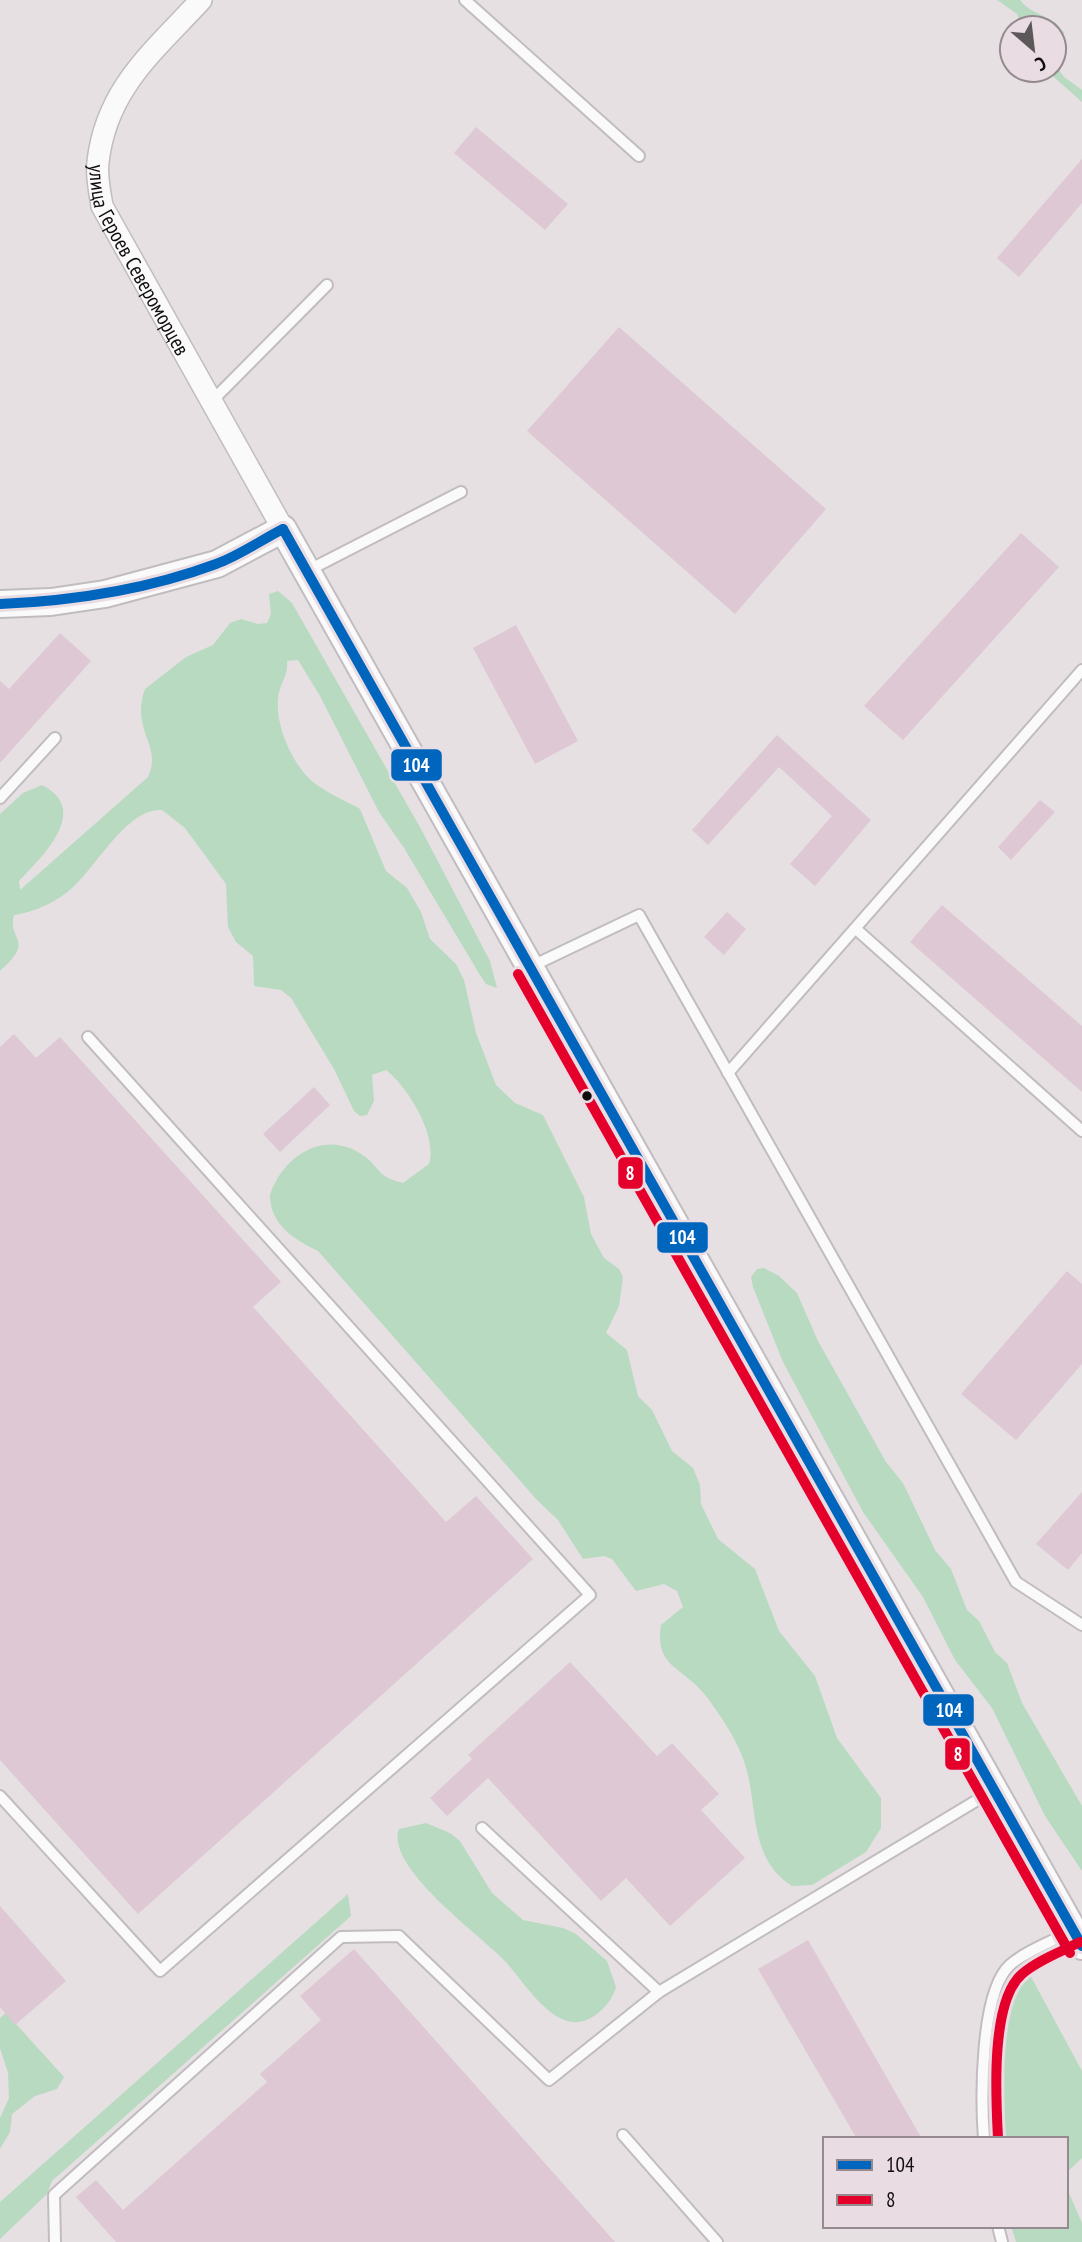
<svg xmlns="http://www.w3.org/2000/svg" width="1082" height="2242" font-family="'PT Sans Narrow',sans-serif">
<rect width="100%" height="100%" fill="#e6e0e3"/>
<g fill="#b7dac0">
<path d="M997,0H1020C1032,16 1054,15 1064,33L1054,51V28H1022L1017,14Z"/>
<polygon points="1054,63 1064,77 1082,90 1082,102 1046,70 1054,70"/>
<path d="M278,591L292,603L421,829L490,961L497,988L486,984L480,975L404,848L379,812L320,696L298,660L287,661C289,675 279,684 278,698C275,726 293,768 317,785C331,795 346,801 360,809L386,871L407,888L421,912L430,939L456,964L464,980L476,1033L496,1085L515,1103L543,1115L584,1197L591,1234L604,1258L619,1269L623,1277L619,1306L606,1333L627,1350L638,1396L652,1410L672,1451L693,1468L700,1485L701,1504L718,1539L755,1569L779,1631L815,1676L837,1738L881,1798V1828L866,1852L812,1885L792,1886C747,1858 759,1804 744,1761C736,1738 720,1715 706,1696C684,1667 654,1668 661,1625L683,1607L677,1591L664,1584L636,1591L612,1559L604,1556L583,1559L558,1520L537,1500L318,1251C294,1239 270,1225 270,1195C283,1155 326,1128 364,1156C382,1169 375,1176 403,1183L429,1164C438,1136 408,1087 386,1070L372,1075L374,1101L367,1115L360,1116L354,1111L334,1069L291,998L281,990L254,986L253,956L236,942L228,927L226,884L185,828L162,810C128,807 96,867 73,887C57,902 35,912 14,915C7,941 36,939 0,971V814L23,793L42,785C92,810 41,858 19,881L20,890L148,777C163,746 130,730 145,689L186,657L213,645L230,623L241,619L258,624L267,623L271,614L269,594Z"/>
<polygon points="764,1268 779,1276 797,1293 818,1341 886,1462 903,1483 935,1550 951,1569 967,1610 979,1621 995,1652 1007,1663 1022,1703 1082,1806 1082,1871 1045,1816 992,1708 955,1660 923,1597 863,1512 783,1362 753,1287 751,1277 757,1269"/>
<path d="M426,1823L450,1833L460,1841L492,1893L523,1920L563,1928L576,1934L607,1961L616,1987C613,1999 604,2009 594,2016C557,2042 523,1979 503,1959C479,1934 385,1867 399,1829Z"/>
<polygon points="348,1894 351,1916 52,2181 47,2194 0,2239 0,2202"/>
<path d="M1029,1973L1082,2071V2158L1066,2173V2139H996L999,2019C1003,2001 1009,1979 1029,1973Z"/>
<polygon points="6,2013 64,2077 57,2089 35,2096 12,2114 10,2132 0,2149 0,2118 9,2098 8,2073 0,2048 0,2018"/>
<polygon points="1066,2186 1082,2223 1082,2242 1016,2242 1011,2226 1066,2226"/>
</g>
<g fill="#dec8d4">
<polygon points="476,127 568,204 545,230 454,153"/>
<polygon points="1082,159 1082,203 1019,277 997,258"/>
<polygon points="619,327 826,509 735,614 527,431"/>
<polygon points="1021,533 1059,567 903,740 864,706"/>
<polygon points="516,625 578,741 535,764 473,648"/>
<polygon points="60,633 91,661 0,763 0,681 9,689"/>
<polygon points="777,735 871,820 815,886 790,864 832,816 779,767 708,845 692,830"/>
<polygon points="1040,800 1055,812 1011,860 998,847"/>
<polygon points="942,905 1082,1026 1082,1092 910,942"/>
<polygon points="727,912 746,929 724,955 704,937"/>
<polygon points="14,1034 36,1058 60,1037 281,1282 253,1307 446,1522 476,1496 533,1559 138,1914 0,1760 0,1047"/>
<polygon points="314,1087 330,1105 280,1152 263,1134"/>
<polygon points="1067,1271 1082,1284 1082,1364 1016,1440 961,1394"/>
<polygon points="1082,1492 1082,1553 1068,1570 1036,1544"/>
<polygon points="570,1662 657,1756 672,1743 719,1794 701,1810 745,1858 670,1926 626,1878 601,1901 488,1778 447,1816 430,1798 472,1759 468,1755"/>
<polygon points="0,1906 66,1981 15,2025 0,2007"/>
<polygon points="808,1940 922,2139 857,2139 758,1969"/>
<polygon points="354,1949 534,2151 615,2242 116,2242 76,2197 96,2180 123,2210 267,2082 260,2074 321,2020 300,1996"/>
</g>
<g fill="none" stroke-linecap="round" stroke-linejoin="round">
<defs>
<g id="service">
<polyline points="465,0 639,156"/>
<polyline points="211,402 327,285"/>
<polyline points="307,571 461,492"/>
<polyline points="0,798 55,738"/>
<polyline points="856,929 1082,1131"/>
<polyline points="530,967 639,915 1016,1582 1082,1625"/>
<polyline points="728,1073 1082,670"/>
<polyline points="0,1796 160,1971 590,1595 88,1037"/>
<polyline points="482,1828 659,1992"/>
<polyline points="623,2135 717,2242"/>
<path d="M984,2139C981,2100 980,1992 1010,1965C1026,1951 1053,1941 1072,1931"/>
<polyline points="998,2226 1002,2242"/>
<polyline points="55,2242 54,2195 341,1937 399,1936 549,2080 659,1992 994,1790"/>
</g>
<g id="minor">
<path id="s1" d="M201,0C154,51 106,89 98,162C96,176 100,192 102,206L283,529"/>
</g>
<polyline id="tertiary" points="0,604 51,602 105,594 217,564 283,529 1082,1946"/>
</defs>
<use href="#service" stroke="#c1bcbf" stroke-width="14"/>
<use href="#minor" stroke="#c1bcbf" stroke-width="24"/>
<use href="#tertiary" stroke="#c1bcbf" stroke-width="30"/>
<use href="#service" stroke="#fbfafb" stroke-width="10"/>
<use href="#minor" stroke="#fbfafb" stroke-width="21"/>
<use href="#tertiary" stroke="#fbfafb" stroke-width="26"/>
<defs>
<g id="bus-1">
<polyline points="283,529 1082,1946"/>
<path d="M0,604C71,601 149,589 216,564C239,556 261,540 283,529"/>
</g>
<g id="bus-2">
<polyline points="518,974 1070,1953"/>
<path d="M998,2138C996,2099 990,2002 1022,1974C1038,1960 1061,1952 1080,1942"/>
</g>
</defs>
<use href="#bus-1" stroke="#eadce3" stroke-width="16"/>
<use href="#bus-2" stroke="#eadce3" stroke-width="16"/>
<use href="#bus-1" stroke="#0065bd" stroke-width="10"/>
<use href="#bus-2" stroke="#e4002b" stroke-width="10"/>
</g>
<circle fill="#120e10" stroke="#eadce3" stroke-width="2.5" cx="587" cy="1096" r="6"/>
<g text-anchor="middle" dominant-baseline="central" stroke-width="6" stroke-linejoin="round" paint-order="stroke">
<g font-size="21" fill="#120e10" stroke="#eadce3">
<text stroke="none"><textPath href="#s1" startOffset="304">улица Героев Североморцев</textPath></text>
</g>
</g>
<g stroke="#eadce3" stroke-width="2.5">
<rect x="390" y="748" width="53" height="34" rx="7" fill="#0065bd"/>
<rect x="617" y="1156" width="27" height="34" rx="7" fill="#e4002b"/>
<rect x="656" y="1221" width="53" height="33" rx="7" fill="#0065bd"/>
<rect x="922" y="1693" width="53" height="34" rx="7" fill="#0065bd"/>
<rect x="944" y="1737" width="27" height="34" rx="7" fill="#e4002b"/>
</g>
<g font-size="19" text-anchor="middle" font-weight="bold" fill="#fff">
<text x="416" y="772">104</text>
<text x="630" y="1180">8</text>
<text x="682" y="1244">104</text>
<text x="949" y="1717">104</text>
<text x="958" y="1761">8</text>
</g>
<rect x="823" y="2137" width="245" height="91" fill="#eadce3" stroke="#948a8f" stroke-width="2"/>
<rect x="837" y="2160" width="35" height="10" fill="#0065bd" stroke="#948a8f" stroke-width="2"/>
<text x="886" y="2172" font-size="21" fill="#120e10">104</text>
<rect x="837" y="2195" width="35" height="10" fill="#e4002b" stroke="#948a8f" stroke-width="2"/>
<text x="886" y="2207" font-size="21" fill="#120e10">8</text>
<g transform="translate(1033 49) rotate(152)"><circle r="33" fill="#eadce3" stroke="#948a8f" stroke-width="2"/>
<path d="M0-5L12 26L0 18L-12 26Z" fill="#5c585a"/>
<text y="-10" font-size="19" font-weight="bold" text-anchor="middle" fill="#120e10">С</text>
</g>
</svg>
